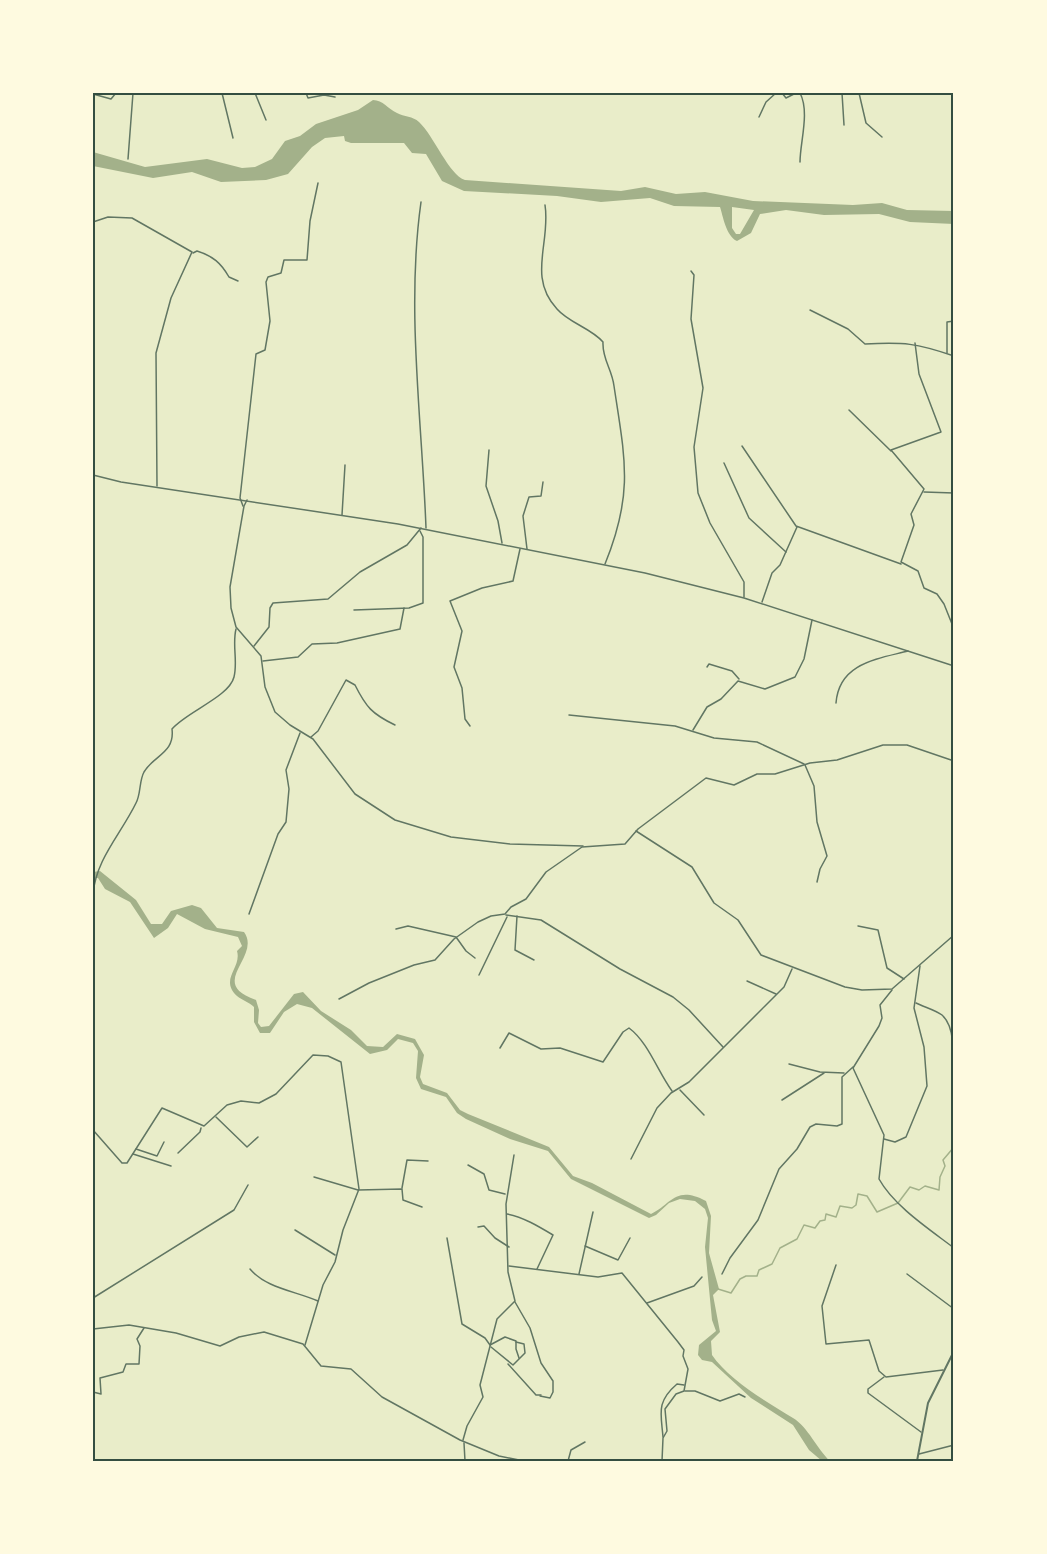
<svg xmlns="http://www.w3.org/2000/svg" width="1047" height="1554" font-family="'Work Sans',sans-serif">
<rect width="100%" height="100%" fill="#e9edc9"/>
<g fill="#a3b18a" fill-rule="evenodd">
<path d="M373,100C383,100 388,109 397,113C404,117 413,116 419,122C434,136 449,175 465,180L621,191L645,187L676,194L705,192L753,201L853,205L882,203L907,210L954,211V224L910,222L879,214L824,215L786,210L760,214L751,233L737,241C726,236 723,216 720,207L674,206L650,198L601,202L557,196L464,191L442,181L426,154L412,153L404,143H351L345,141L344,136L325,138L312,147L288,174L266,180L221,182L192,172L153,178L93,166V152L145,167L207,159L242,168L255,167L272,159L285,141L300,136L316,124L358,110ZM732,207L754,210L740,234H736L732,228Z"/>
<path d="M100,871L136,900L151,924H162L171,911L192,905L201,908L217,928L244,932C262,957 206,983 256,1000L259,1010L258,1023L261,1027L269,1026L294,994L303,992L321,1011L351,1030L367,1046L383,1047L397,1034L415,1039L424,1055L420,1077L423,1084L447,1093L460,1110L468,1114L549,1147L573,1176L592,1183L651,1214C672,1204 675,1185 706,1201L711,1216L709,1253L719,1289L713,1295L720,1332L711,1341L712,1355C728,1379 768,1403 793,1418C808,1427 817,1449 830,1461H822L809,1450L793,1425L751,1398L712,1362L702,1360L698,1355L699,1345L716,1331L712,1320L705,1247L708,1218L705,1209L695,1201L680,1199L669,1203L656,1215L649,1218L571,1179L548,1151L510,1139L466,1119L457,1113L446,1097L421,1089L416,1078L418,1051L413,1043L398,1039L387,1050L370,1054L312,1008L297,1004L284,1012L270,1033H260L254,1022V1007C249,1002 242,1000 237,996C219,979 242,968 237,951L242,946L238,937L205,929L177,914L168,928L154,938L130,902L105,889L98,878H93V872Z"/>
</g>
<g fill="none" stroke-linecap="round" stroke-linejoin="round">
<polyline stroke="#a3b18a" stroke-width="1.5" points="718,1289 731,1293 740,1279 746,1276 757,1276 759,1270 772,1264 780,1248 797,1239 804,1225 815,1228 820,1221 825,1220 826,1214 836,1217 840,1206 852,1208 856,1205 858,1194 867,1196 877,1212 898,1203 910,1187 919,1190 925,1186 939,1190 940,1177 945,1166 943,1160 954,1147"/>
<g stroke="#617663" stroke-width="1.5">
<polyline points="222,93 233,138"/>
<polyline points="255,93 266,120"/>
<polyline points="306,93 308,98 324,95 335,97"/>
<polyline points="782,93 786,98 796,93"/>
<path d="M800,93C810,112 800,142 800,162"/>
<polyline points="842,93 844,125"/>
<polyline points="859,93 866,123 882,137"/>
<polyline points="93,94 111,99 116,93"/>
<polyline points="759,117 766,102 776,93"/>
<polyline points="128,159 133,93"/>
<path d="M421,202C406,309 422,420 426,528"/>
<path d="M545,205C551,242 527,277 557,309C569,323 591,328 603,342C602,359 612,369 614,386C625,459 634,493 605,564"/>
<polyline points="93,222 108,217 132,218 192,252 171,298 156,353 157,486"/>
<path d="M193,253L197,251C213,256 221,263 229,277L238,281"/>
<polyline points="691,271 694,275 691,319 703,388 694,447 698,493 710,523 744,582 744,597"/>
<path d="M810,310L848,329L865,344C904,342 916,343 954,356"/>
<polyline points="915,343 919,374 941,432 891,450 924,489 911,514 914,525 901,562 918,571 924,588 937,594 944,604 954,629"/>
<polyline points="947,353 947,322 954,321"/>
<polyline points="849,410 891,451"/>
<polyline points="742,446 796,526 901,564"/>
<polyline points="489,450 486,486 498,521 502,543"/>
<polyline points="724,463 749,518 786,552"/>
<polyline points="93,475 121,482 398,524 645,573 744,598 954,666"/>
<polyline points="924,492 954,493"/>
<polyline points="247,500 244,506 230,587 231,608 236,627 261,656 265,687 275,712 290,725 313,739 355,794 395,820 451,837 510,844 583,846"/>
<polyline points="243,506 240,498 256,354 265,350 270,321 266,282 268,277 281,273 284,260 307,260 310,221 318,183"/>
<polyline points="342,515 345,465"/>
<polyline points="527,549 523,516 529,497 541,496 543,482"/>
<polyline points="762,602 772,573 780,565 797,527"/>
<polyline points="354,610 409,608 423,603 423,537 420,531"/>
<polyline points="254,646 269,627 270,608 273,603 328,599 360,572 407,545 421,528"/>
<polyline points="263,661 298,657 312,644 337,643 400,629 404,608"/>
<polyline points="707,667 709,664 732,671 739,679"/>
<path d="M836,703C839,663 877,659 908,651"/>
<polyline points="569,715 675,726 714,738 757,742 804,764"/>
<polyline points="470,726 465,719 462,688 454,667 462,631 450,601 482,588 513,581 520,549"/>
<polyline points="693,730 707,707 721,699 738,681 765,689 795,677 804,659 812,620"/>
<path d="M311,737L318,731L346,680L355,685C366,707 372,714 395,725"/>
<polyline points="805,765 814,786 817,822 827,856 820,869 817,882"/>
<polyline points="636,831 692,867 714,903 738,920 761,955 845,987 862,990 892,989 954,935"/>
<path d="M93,894C96,859 121,834 136,803C141,794 139,781 144,772C154,755 175,753 172,729C186,712 229,697 234,677C238,661 232,645 236,629"/>
<polyline points="249,914 278,834 286,822 289,789 286,770 300,733"/>
<polyline points="506,915 541,920 620,969 673,997 689,1010 723,1047"/>
<polyline points="517,916 515,950 534,960"/>
<polyline points="858,926 878,930 887,968 904,979"/>
<polyline points="396,929 408,926 456,937 466,951 475,958"/>
<polyline points="479,975 507,917"/>
<polyline points="747,981 776,994"/>
<path d="M892,990L880,1005L882,1018L879,1026L853,1068L884,1135L879,1179C894,1206 929,1229 954,1248"/>
<polyline points="339,999 369,983 414,965 435,960 454,939 478,922 491,916 505,914 511,907 526,899 546,872 582,847 625,844 638,829 706,778 734,785 757,774 775,774 810,763 837,760 883,745 907,745 954,761"/>
<path d="M916,1003C924,1007 935,1010 942,1015C958,1029 952,1066 952,1085"/>
<path d="M500,1048L509,1033L541,1049L560,1048L603,1062L623,1032L629,1028C648,1042 658,1072 672,1091"/>
<polyline points="789,1064 820,1072 844,1073"/>
<polyline points="680,1090 704,1115"/>
<polyline points="782,1100 824,1073"/>
<polyline points="216,1117 247,1147 258,1137"/>
<polyline points="93,1130 122,1163 127,1163 162,1108 204,1126 227,1105 241,1101 259,1103 276,1094 313,1055 328,1056 341,1062 359,1189 343,1230 335,1262 323,1285 305,1345"/>
<polyline points="884,1139 895,1142 906,1137 927,1086 924,1047 914,1008 920,966"/>
<polyline points="136,1149 157,1156 164,1142"/>
<polyline points="178,1153 200,1132 201,1128"/>
<polyline points="133,1154 171,1166"/>
<polyline points="631,1159 657,1108 671,1093 689,1082 784,987 792,969"/>
<polyline points="468,1165 484,1174 489,1190 505,1194"/>
<polyline points="314,1177 358,1190 402,1189 403,1200 422,1207"/>
<polyline points="402,1188 407,1160 428,1161"/>
<path d="M507,1214C523,1217 538,1226 553,1235L537,1269"/>
<polyline points="478,1227 484,1226 495,1238 509,1247"/>
<polyline points="295,1230 335,1255"/>
<polyline points="447,1238 462,1324 485,1338 490,1345 505,1337 516,1341 516,1349 519,1358"/>
<polyline points="585,1246 618,1260 630,1238"/>
<polyline points="836,1265 822,1306 826,1344 869,1340 879,1371 886,1377 943,1370"/>
<polyline points="509,1266 598,1277 622,1273 678,1342 684,1350 683,1356 688,1369 684,1391 676,1394 665,1409 667,1431 663,1438 662,1461"/>
<path d="M250,1269C266,1288 295,1291 318,1301"/>
<polyline points="579,1274 593,1212"/>
<polyline points="722,1274 730,1258 758,1220 779,1169 797,1149 810,1127 816,1124 837,1126 842,1124 842,1077 853,1067"/>
<polyline points="907,1274 954,1309"/>
<polyline points="93,1298 234,1210 248,1185"/>
<polyline points="515,1302 530,1328 541,1363 553,1381 553,1392 550,1398 540,1396"/>
<polyline points="647,1303 694,1286 702,1277"/>
<polyline points="93,1329 129,1325 176,1333 220,1346 239,1337 264,1332 303,1344 321,1366 351,1369 382,1397 460,1440 499,1456 524,1461"/>
<polyline points="491,1347 513,1365 525,1353 524,1344 516,1342"/>
<polyline points="508,1364 536,1395 541,1395"/>
<polyline points="884,1377 868,1389 868,1393 921,1432"/>
<polyline points="685,1391 695,1391 720,1401 739,1394 745,1397"/>
<polyline points="93,1392 101,1394 100,1378 123,1372 126,1364 139,1364 140,1346 137,1339 144,1328"/>
<path d="M663,1437C661,1413 656,1402 677,1384L684,1385"/>
<polyline points="463,1440 467,1426 483,1397 480,1385 497,1319 515,1301 508,1272 506,1204 514,1155"/>
<polyline points="464,1443 465,1461"/>
<polyline points="919,1454 954,1445"/>
<polyline points="568,1461 571,1450 585,1442"/>
</g>
<g stroke="#617663" stroke-width="2">
<polyline points="954,1351 954,1342"/>
<polyline points="917,1461 928,1403 954,1351"/>
</g>
</g>
<rect width="1047" height="1554" fill="none" stroke="#fefae0" stroke-width="189"/>
<rect x="94" y="94" width="858" height="1366" fill="none" stroke="#344e41" stroke-width="2"/>
</svg>
